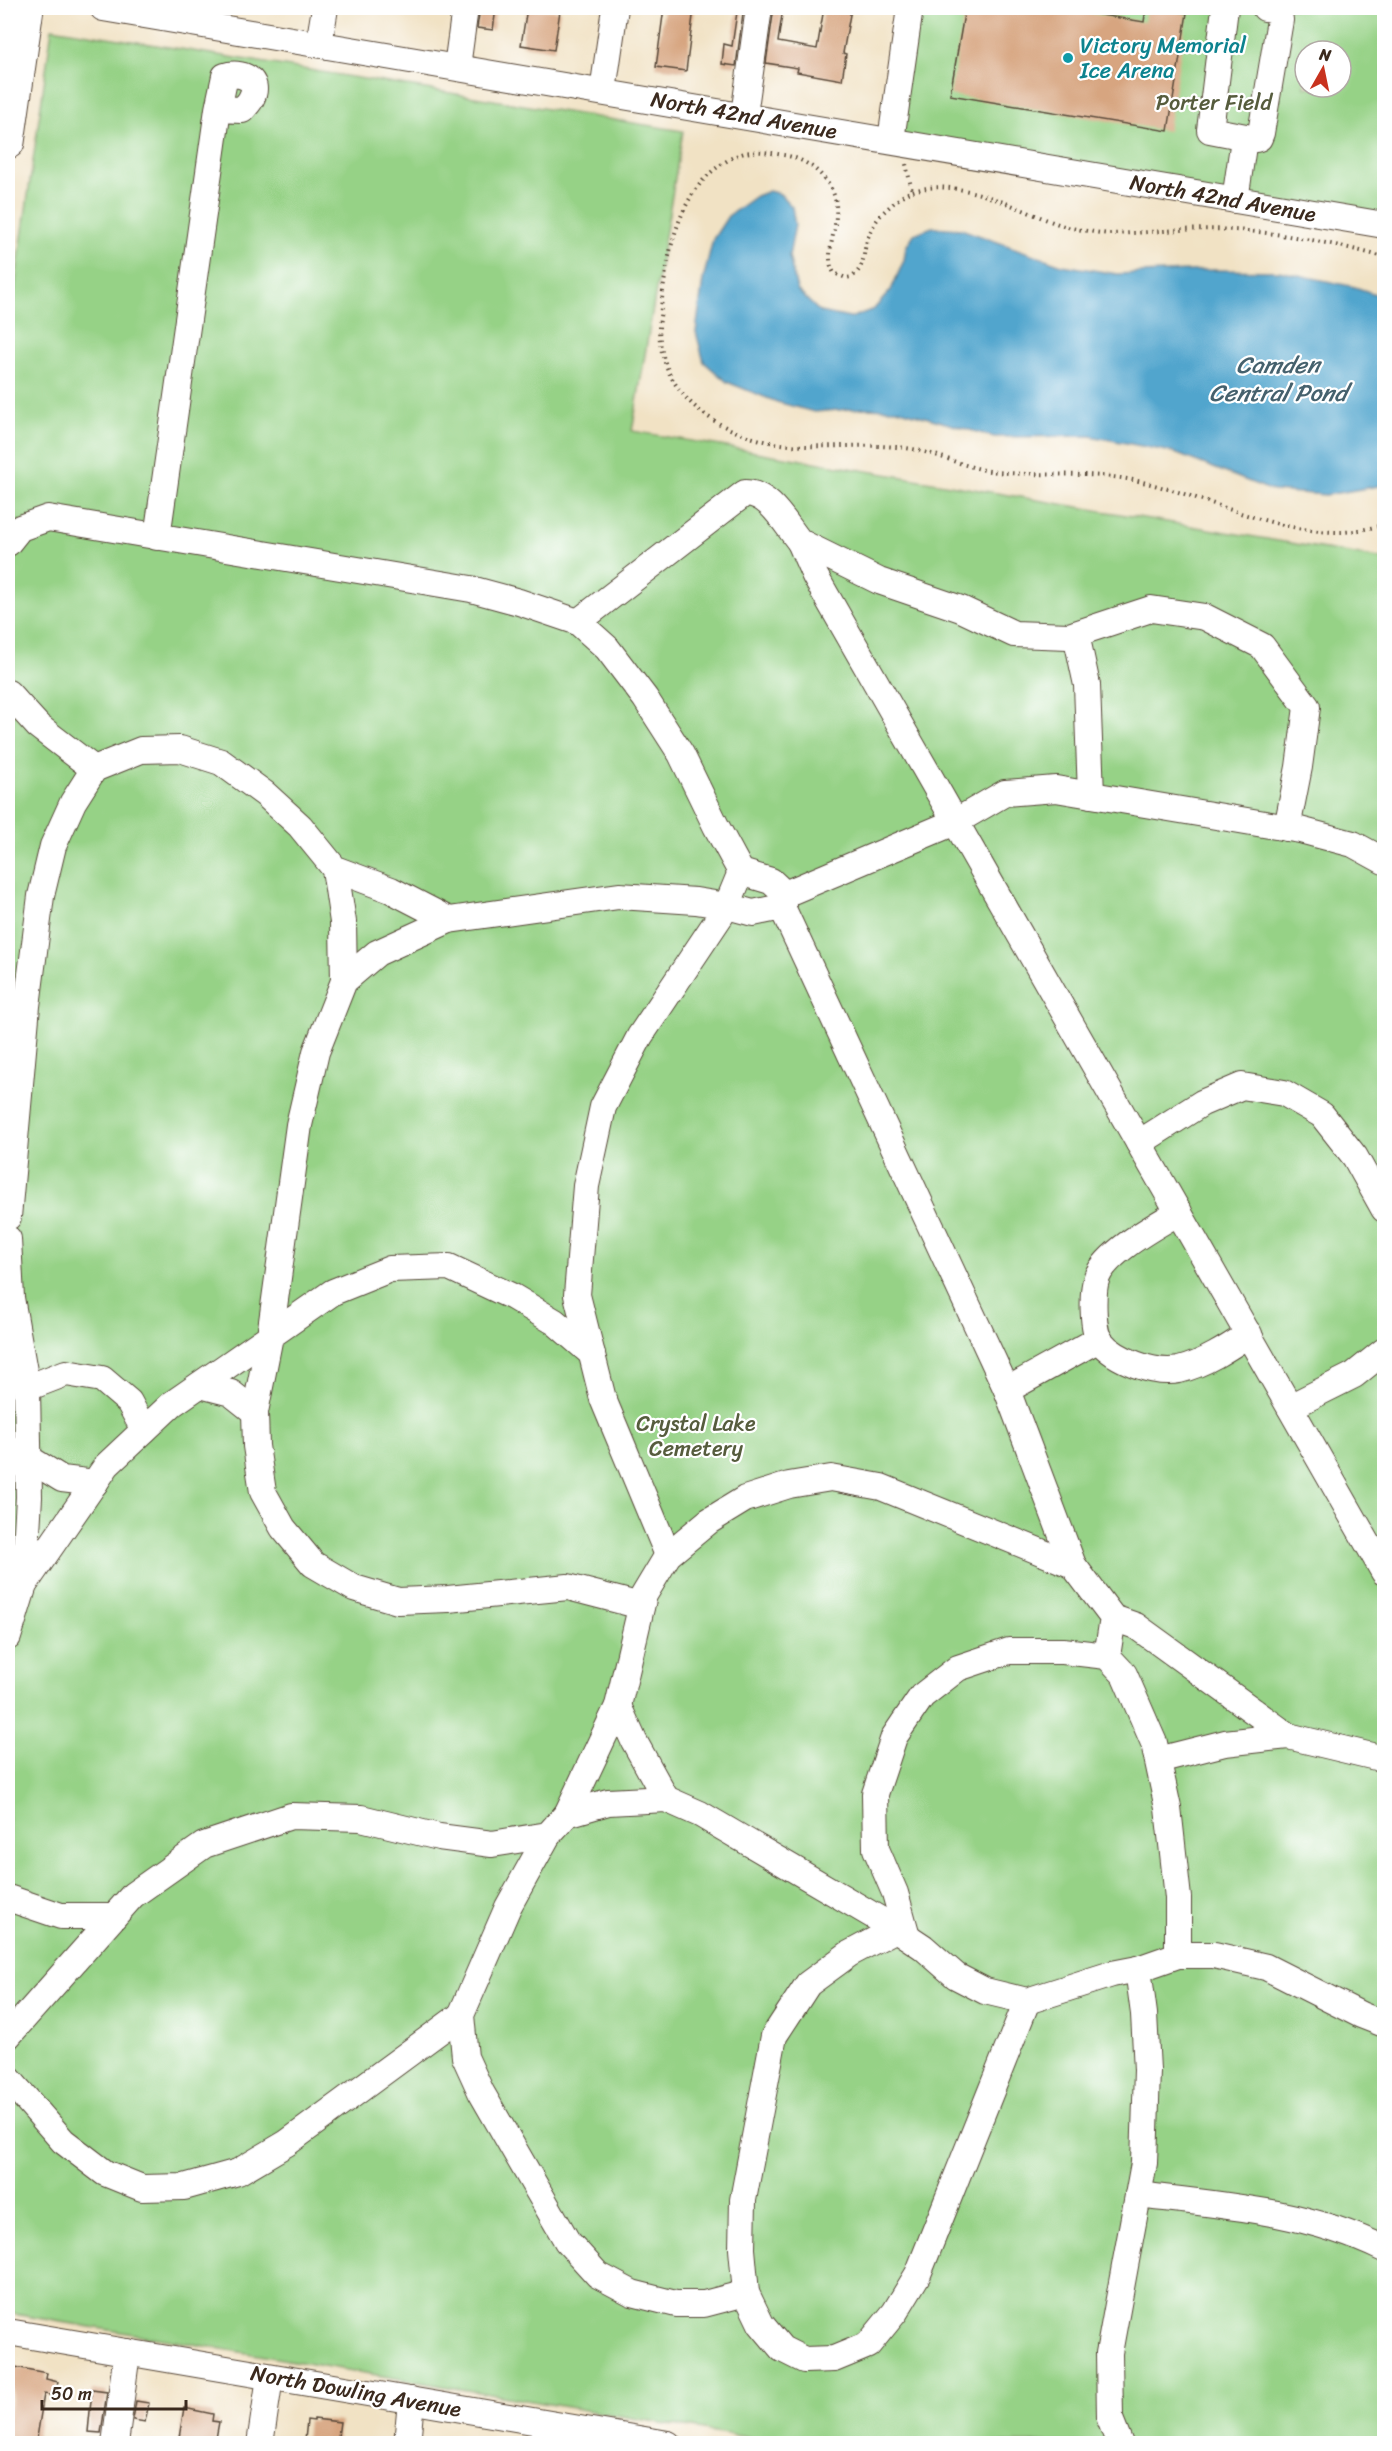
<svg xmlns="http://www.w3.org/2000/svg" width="1392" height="2451" font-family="Sriracha,sans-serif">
<rect width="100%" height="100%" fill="#fff"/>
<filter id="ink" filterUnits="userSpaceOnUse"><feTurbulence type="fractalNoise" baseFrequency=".0167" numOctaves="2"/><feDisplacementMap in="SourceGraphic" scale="12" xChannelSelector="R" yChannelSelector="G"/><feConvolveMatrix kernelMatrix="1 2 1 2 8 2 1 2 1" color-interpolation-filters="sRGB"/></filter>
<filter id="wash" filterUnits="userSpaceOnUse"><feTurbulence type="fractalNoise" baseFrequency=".008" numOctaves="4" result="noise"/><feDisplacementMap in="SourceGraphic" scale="24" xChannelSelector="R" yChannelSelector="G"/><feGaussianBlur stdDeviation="1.35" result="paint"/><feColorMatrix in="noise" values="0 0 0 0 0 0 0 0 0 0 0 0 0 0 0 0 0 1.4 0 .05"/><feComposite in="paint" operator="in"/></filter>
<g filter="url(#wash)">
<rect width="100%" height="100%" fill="#f1e2c4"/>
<g fill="#96d286" stroke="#687e52" stroke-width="1.5" fill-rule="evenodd">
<path d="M914,8H1384V224L891,140ZM1305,51H1341V87H1305Z"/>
<polygon points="52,28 683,131 632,431 1384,559 1384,2443 781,2443 8,2313 8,335"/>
</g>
<polygon fill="#51a5cd" stroke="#466876" stroke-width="1.5" points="769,191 780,194 792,207 795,225 789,256 797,290 820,312 850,318 874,309 891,290 904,260 906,247 914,234 932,227 961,229 1062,265 1117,274 1214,270 1279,271 1355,287 1384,297 1384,485 1326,495 1273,491 1172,452 1090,436 994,437 897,409 864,408 814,412 777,402 727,382 704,362 696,332 703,280 713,239 728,216 756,196"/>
<g id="blocks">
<g fill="#d7a580">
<polygon points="480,8 496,8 493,30 477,28"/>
<polygon points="527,8 560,11 554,50 521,45"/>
<polygon points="664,8 694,8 686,71 656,67"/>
<polygon points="774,8 783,8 778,42 817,49 824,8 851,9 843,53 846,54 842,80 797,72 798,68 766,63"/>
<polygon points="965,8 1058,8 1144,22 1146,8 1187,13 1168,131 950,95"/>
<polygon points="737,12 743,13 736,66 722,64 724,44 732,46"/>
<polygon points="15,2367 47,2373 46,2379 58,2382 55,2396 44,2394 36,2444 8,2444 8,2418 12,2390 11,2388 8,2387 8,2372 14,2373"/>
<polygon points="92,2390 107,2392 101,2433 88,2432"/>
<polygon points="136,2401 149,2403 145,2422 133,2420"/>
<polygon points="184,2408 213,2414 212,2421 219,2422 215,2444 178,2444"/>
<polygon points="314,2419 340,2422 337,2444 310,2444 311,2441 305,2440 307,2420 314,2421"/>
</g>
</g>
</g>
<g filter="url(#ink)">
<use href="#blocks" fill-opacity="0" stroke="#564637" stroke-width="1.5"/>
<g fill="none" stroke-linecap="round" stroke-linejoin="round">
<defs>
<g id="minor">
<polyline points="103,8 1384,225"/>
<polyline points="1225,8 1210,130 1256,139 1259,138 1261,133 1280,20 1279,14 1275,9 1265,8"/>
<polyline points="319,44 325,8"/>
<polyline points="457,67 465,8"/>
<polyline points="603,91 615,8"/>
<polyline points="744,115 759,8"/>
<polyline points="891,140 910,8"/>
<polyline points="1235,200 1244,139"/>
<path d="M157,537L218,109L225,76C240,71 262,79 251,99C249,103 245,107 242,110L218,109"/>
<polyline points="8,543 20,528 48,518 471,589 519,602 578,622 607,648 645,698 681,754 716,826 741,872 771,881 785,894 782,907"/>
<path d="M578,622L745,493C770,493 785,524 800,542"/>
<polyline points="1076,634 1087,685 1091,795"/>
<polyline points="8,693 38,726 94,769"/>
<polyline points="1287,828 1299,767 1307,707 1262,646 1205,617 1151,609 1069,636 1014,634 961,609 879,581 800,542 815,576 1384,1572"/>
<polyline points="335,869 343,922 344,981"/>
<polyline points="741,872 727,906 753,913 782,907 1007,1390 1073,1565 1113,1618 1107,1656"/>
<polyline points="785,894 955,822 1005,793 1056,789 1300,830 1353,844 1384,861"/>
<polyline points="1139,1143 1202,1103 1242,1086 1284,1093 1322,1115 1355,1157 1384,1209"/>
<path d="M1179,1212C1155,1226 1107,1252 1097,1277C1092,1290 1092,1330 1100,1341C1115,1360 1155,1375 1179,1370C1204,1364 1228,1348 1249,1334"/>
<polyline points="8,1217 27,1006 41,896 53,846 73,802 94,769 141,750 180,749 221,762 265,794 300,826 335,869 391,890 449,920"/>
<polyline points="8,1239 11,1298 27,1388 29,1497 24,1585"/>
<polyline points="592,1354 555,1322 513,1297 449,1267 390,1269 333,1292 270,1336 255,1412 256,1446 263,1492 283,1528 313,1564 354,1588 398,1601 448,1599 568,1587 641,1606"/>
<polyline points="200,1385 231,1393 255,1412"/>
<polyline points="27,1388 66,1373 102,1379 129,1402 144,1430"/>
<polyline points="1007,1390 1099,1339"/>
<polyline points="1290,1407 1354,1375 1384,1351"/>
<polyline points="28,1458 62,1479 95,1483"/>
<polyline points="1113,1618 1136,1626 1288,1736 1384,1759"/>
<polyline points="8,1637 24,1585 107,1465 172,1404 270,1336 299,1125 316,1052 344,981 377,953 449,920 619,896 696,901 727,906 640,1036 603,1107 586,1186 577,1295 603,1399 668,1555"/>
<polyline points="618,1706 634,1741 666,1799"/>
<polyline points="1158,1760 1225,1743 1288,1736"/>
<polyline points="567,1814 618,1706 644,1595 668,1555 709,1521 745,1499 789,1485 831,1478 881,1487 1073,1565"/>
<polyline points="548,1835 508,1907 461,2015 465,2057 481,2092 567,2241 598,2275 632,2293 676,2304 704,2304 746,2293"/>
<polyline points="8,1898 61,1916 114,1916"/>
<polyline points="896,1929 849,1954 808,1984 774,2036 743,2200 742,2249 746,2293 761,2324 782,2349 804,2360 834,2359 868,2345 895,2312 918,2274 1027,2001"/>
<polyline points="907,1936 895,1893 876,1849 875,1794 894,1737 922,1696 958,1668 1009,1651 1063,1651 1107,1656 1124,1674 1154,1743 1168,1808 1178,1898 1178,1955"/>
<polyline points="8,2036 133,1895 204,1845 291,1816 361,1818 439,1837 492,1844 548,1835 567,1814 608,1802 666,1799 700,1814 896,1929 923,1947 956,1976 985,1991 1027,2001 1112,1974 1138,1969 1178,1955 1214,1955 1266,1967 1361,2015 1384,2024"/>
<polyline points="8,2078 63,2141 105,2173 142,2188 184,2187 238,2172 287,2143 461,2015"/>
<path d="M1138,2195C1223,2205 1307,2211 1384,2249"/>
<polyline points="8,2332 668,2444"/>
<polyline points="115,2444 127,2352"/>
<polyline points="260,2444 270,2377"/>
<polyline points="407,2444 411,2400"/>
<polyline points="1120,2444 1110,2419 1109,2353 1144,2163 1147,2070 1144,2014 1138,1969"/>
</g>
<polyline id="major" points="8,142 27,8"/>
</defs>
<use href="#minor" stroke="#564637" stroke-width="28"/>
<use href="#major" stroke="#564637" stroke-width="35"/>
<g stroke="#564637" stroke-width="4" stroke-dasharray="1.5 4.5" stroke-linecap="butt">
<polyline points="906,164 912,191"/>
<path d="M1384,257C1336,244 1284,233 1234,230C1192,227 1151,233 1109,234C1094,232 1078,230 1064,226C1019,211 962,176 913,191C903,194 895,202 887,209C877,217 869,232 866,244C863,257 864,268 852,277L846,278L834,273L831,267C826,244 842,220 834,195C826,174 805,158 783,155C772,153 761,151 751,152C740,153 731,158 722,164C672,196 664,274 659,328C660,376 688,410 730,429C788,456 837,442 896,447C931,449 962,468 997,472C1044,477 1091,471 1138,481C1206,496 1269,532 1340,532C1354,532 1370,528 1384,525"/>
</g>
<use href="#minor" stroke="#fff" stroke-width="26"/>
<use href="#major" stroke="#fff" stroke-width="33"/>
</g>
</g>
<circle fill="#0f9aa8" stroke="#fff" stroke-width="2" cx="1068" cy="58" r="6"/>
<g text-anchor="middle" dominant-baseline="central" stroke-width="4.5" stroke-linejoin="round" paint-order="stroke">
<g font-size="22" fill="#0d838f" stroke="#fff" text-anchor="start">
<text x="1080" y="45">Victory Memorial<tspan x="1080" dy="25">Ice Arena</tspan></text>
</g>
<g font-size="22" fill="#565c3d" stroke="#fff">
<text x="1214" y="102">Porter Field</text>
<text x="696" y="1423">Crystal Lake<tspan x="696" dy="25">Cemetery</tspan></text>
</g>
<g font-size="22" fill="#3b2a1e" stroke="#fff">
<text transform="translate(744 115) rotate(10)">North 42nd Avenue</text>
<text transform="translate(1223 198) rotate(10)">North 42nd Avenue</text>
<text transform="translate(356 2391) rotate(10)">North Dowling Avenue</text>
</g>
<g font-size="24" font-style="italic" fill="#45616d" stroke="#fff">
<text x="1278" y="365">Camden<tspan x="1278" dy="28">Central Pond</tspan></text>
</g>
</g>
<rect width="1392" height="2451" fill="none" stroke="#fff" stroke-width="30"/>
<g transform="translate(1323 69) rotate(9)"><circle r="28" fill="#ffffff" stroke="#b1aaa5" stroke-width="1.5"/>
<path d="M0-4.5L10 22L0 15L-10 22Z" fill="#c8321e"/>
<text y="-9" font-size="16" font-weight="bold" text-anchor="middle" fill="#3b2a1e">N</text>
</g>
<path d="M42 2400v9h144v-9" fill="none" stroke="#3b2a1e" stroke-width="3"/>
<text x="51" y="2400" font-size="18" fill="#3b2a1e" stroke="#ffffff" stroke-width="4.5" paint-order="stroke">50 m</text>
</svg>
